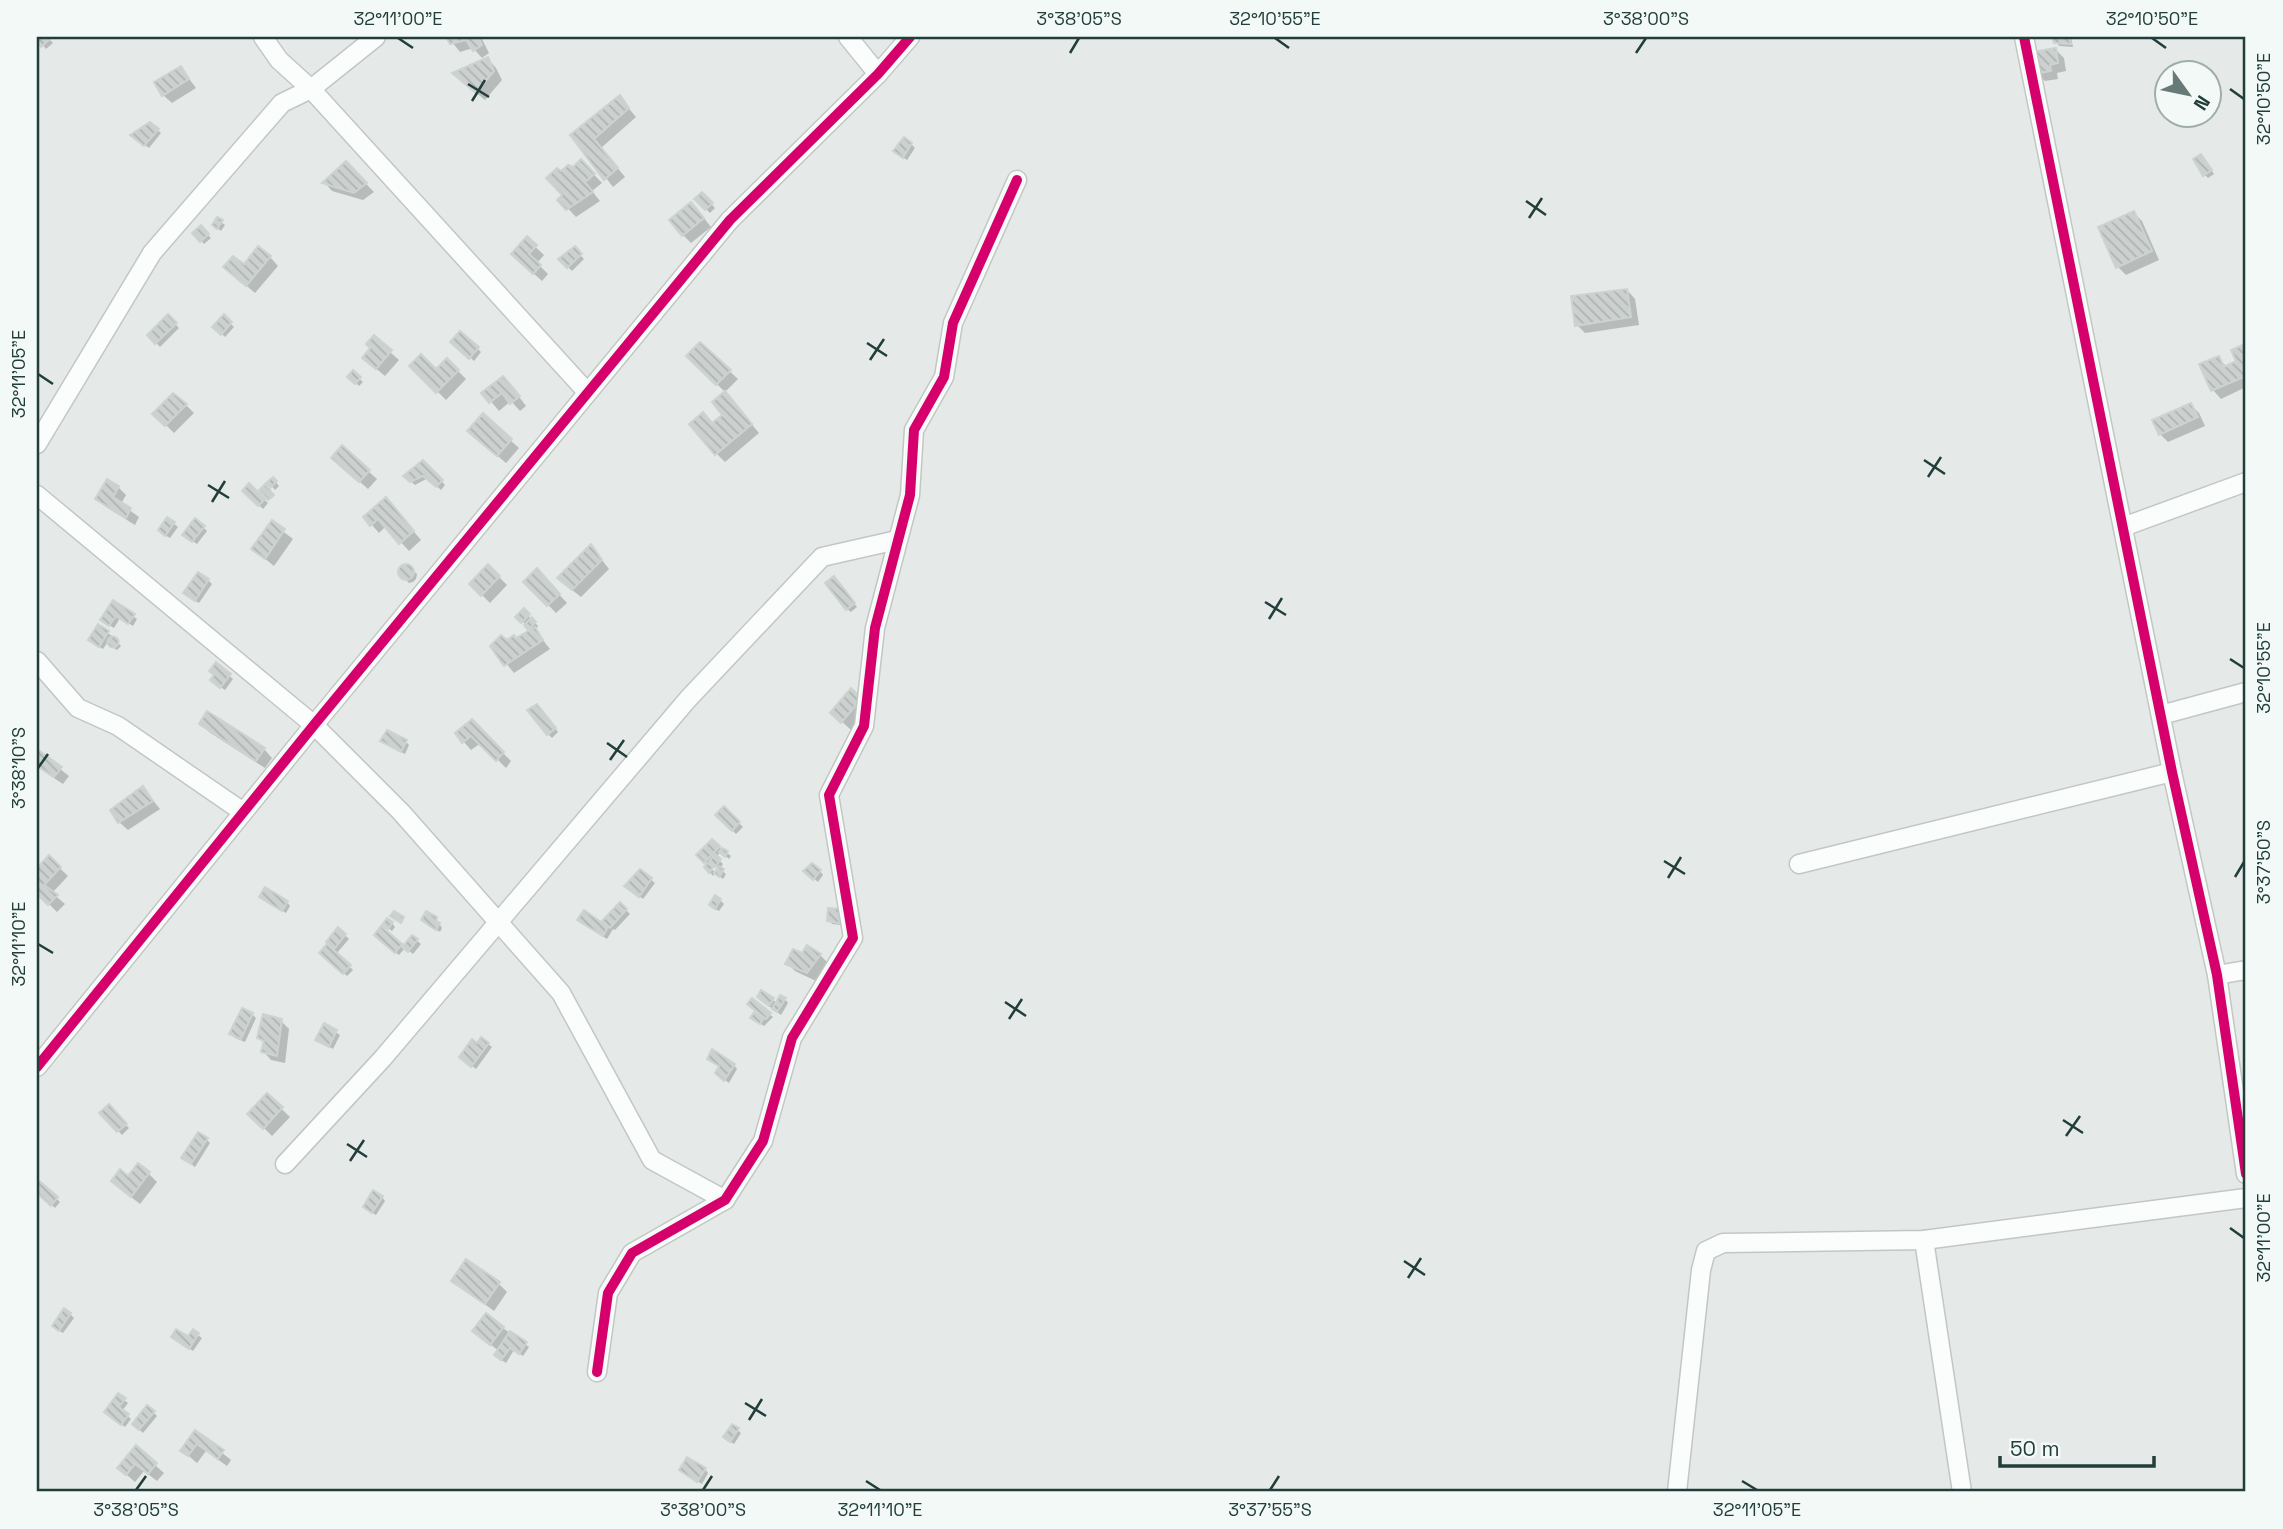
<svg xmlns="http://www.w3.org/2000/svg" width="2283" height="1529" font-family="'Space Grotesk',sans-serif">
<defs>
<pattern id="building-back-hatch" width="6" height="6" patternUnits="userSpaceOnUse" patternTransform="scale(1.75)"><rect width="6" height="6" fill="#ccd1d0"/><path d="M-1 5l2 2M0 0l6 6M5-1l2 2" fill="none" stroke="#afb4b3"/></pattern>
</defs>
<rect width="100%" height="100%" fill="#e5eae8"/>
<g fill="#0003" fill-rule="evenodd">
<polygon points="37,37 47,37 53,43 46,49"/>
<polygon points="448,37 481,37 489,53 482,58 473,48 460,52"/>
<polygon points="2054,37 2071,37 2073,47 2059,46"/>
<polygon points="2055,49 2064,58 2066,71 2057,73 2058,79 2045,81 2037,73"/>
<polygon points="488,59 496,68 502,80 485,100 462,81"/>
<polygon points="181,68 196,88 172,103 163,95"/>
<polygon points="620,98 636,117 601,148 625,177 613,187 573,135"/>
<polygon points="150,124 161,133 149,148 136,138"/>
<polygon points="911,144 915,148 907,160 899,155"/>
<polygon points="2205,160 2214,174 2208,178 2205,175"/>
<polygon points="581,161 602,183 592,191 600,201 576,217 560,200 564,195 561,173 573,169"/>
<polygon points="346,163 374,192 363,200 332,191 325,183"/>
<polygon points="702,194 715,208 710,213 696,199"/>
<polygon points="699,212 711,227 691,243 683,235"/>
<polygon points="2134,213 2142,221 2159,260 2126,275 2118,267"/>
<polygon points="221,222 225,225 221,231 214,225"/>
<polygon points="201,228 211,238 204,244 195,234"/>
<polygon points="527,239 544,255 537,263 548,274 542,281 521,262"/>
<polygon points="574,249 584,259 572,271 561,260"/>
<polygon points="270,257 278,266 255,293 234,275 244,266"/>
<polygon points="1627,290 1635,299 1639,325 1585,333 1577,325"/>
<polygon points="168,317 179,328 160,347 149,335"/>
<polygon points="224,317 234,327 225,337 215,327"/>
<polygon points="460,333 481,352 474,361 453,342"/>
<polygon points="700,344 738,379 725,392 688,356"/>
<polygon points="2244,346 2246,387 2221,399 2213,390 2202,365 2218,358 2227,367 2238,362"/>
<polygon points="390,352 399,360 385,376 373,366"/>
<polygon points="447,360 466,379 446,400 412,366 436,371"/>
<polygon points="353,373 363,382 359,386 350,377"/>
<polygon points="511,386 526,406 520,411 511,401 499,411 484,393"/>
<polygon points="733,402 759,433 725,462 716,453 713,425 724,415"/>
<polygon points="186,405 194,413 174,433 155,414"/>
<polygon points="2191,405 2199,413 2205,426 2168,442 2160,434"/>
<polygon points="483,416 519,448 506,463 478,439"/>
<polygon points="423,462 445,485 441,490 428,478 415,485 405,476"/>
<polygon points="342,466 368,471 377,479 368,489"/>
<polygon points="273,479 279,486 275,490 269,483"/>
<polygon points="249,486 268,503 263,509 244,491"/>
<polygon points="118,487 126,495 121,504 139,517 135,525 106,507 97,499"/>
<polygon points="394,508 421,540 409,551 386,526 379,533 365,517"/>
<polygon points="168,519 178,527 170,538 163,534"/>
<polygon points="272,523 293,539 274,566 253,549"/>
<polygon points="203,527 207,531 197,544 188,538"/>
<polygon points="591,546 609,569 581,597 567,586"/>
<polygon points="404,566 408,566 417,574 416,579 413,582 409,583 401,575 400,571"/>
<polygon points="488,566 507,585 490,603 471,584"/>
<polygon points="545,579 567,603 556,613 526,582"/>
<polygon points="208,580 212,584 199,603 189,597"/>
<polygon points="837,582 857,607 851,612 847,609"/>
<polygon points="113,603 137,619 133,626 120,618 114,628 106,623"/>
<polygon points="524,611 538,626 535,630 550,649 514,673 492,646 516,640 532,631 518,617"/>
<polygon points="98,626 112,636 103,649 93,643"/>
<polygon points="114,639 121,646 117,650 111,646 110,640"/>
<polygon points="216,665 233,679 225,690 216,684"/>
<polygon points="851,691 869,708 851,730 838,718"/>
<polygon points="541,710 558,732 552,738 548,734"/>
<polygon points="472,722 511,761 506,768 481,743 471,750 463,741"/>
<polygon points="201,724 264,749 272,758 265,768 209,732"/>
<polygon points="406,742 409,745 405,754 386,744"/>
<polygon points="37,751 69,776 63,784 37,767"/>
<polygon points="143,788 160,809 128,830 119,822"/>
<polygon points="724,809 743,827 736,834 718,815"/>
<path d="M712,841L731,856L729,859L721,852L716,857L723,864L720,869L726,874L723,879L715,873L713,876L707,869L708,865L698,855ZM712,862L719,869L716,873L708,866Z"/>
<polygon points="49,858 68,876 52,893 65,904 57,912 37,892 37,871"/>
<polygon points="640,871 655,883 643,899 630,889"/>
<polygon points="805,871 820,871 823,875 818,882"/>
<polygon points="261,897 287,902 290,906 286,913"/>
<polygon points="720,900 724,904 719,911 715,909"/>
<polygon points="620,904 630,914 615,930 613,929 607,939 579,920 601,925"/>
<polygon points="839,911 843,914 842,925 832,924 829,920"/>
<polygon points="436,919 442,928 440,932 427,923"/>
<polygon points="392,923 395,927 392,931 388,928"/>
<polygon points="339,930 349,939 336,954 353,970 347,976 321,953"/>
<polygon points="412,937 421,944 413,954 405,948 399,955 379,939 401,945 404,948"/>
<polygon points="803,955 820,955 828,963 816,981 795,971 787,963"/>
<polygon points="762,992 777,1003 785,999 788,1003 781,1015 762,1001"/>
<polygon points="252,1014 256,1018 245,1042 235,1038 231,1034"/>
<polygon points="755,1014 765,1019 769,1014 773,1017 764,1026 756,1021"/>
<polygon points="281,1021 289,1029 285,1063 271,1060 263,1051 265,1044 259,1038"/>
<polygon points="324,1025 340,1035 333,1049 317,1040"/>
<polygon points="488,1044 492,1047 476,1069 465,1061 478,1045"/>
<polygon points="734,1065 737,1069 729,1083 721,1077"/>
<polygon points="267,1095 290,1117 272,1136 250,1114"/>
<polygon points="108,1107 129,1128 122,1135 102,1113"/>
<polygon points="207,1140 210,1143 195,1167 187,1161"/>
<polygon points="149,1174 157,1182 140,1204 121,1189 128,1179"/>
<polygon points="37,1181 60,1202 55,1208 37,1191"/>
<polygon points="382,1197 385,1201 376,1215 368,1210"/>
<polygon points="453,1281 499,1284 507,1292 494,1311"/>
<polygon points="70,1314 74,1318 63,1333 58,1330"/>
<polygon points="503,1328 529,1347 523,1356 514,1350 506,1363 500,1359 499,1351 483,1339"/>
<polygon points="193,1332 202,1338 193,1351 177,1340 188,1339"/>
<polygon points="124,1400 128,1403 122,1411 131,1419 125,1427 110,1415"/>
<polygon points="148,1407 157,1416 143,1433 134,1424"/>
<polygon points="737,1430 741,1433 734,1444 729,1441"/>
<polygon points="196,1432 231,1460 227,1466 206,1451 197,1463 183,1451"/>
<polygon points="136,1448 164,1473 157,1481 144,1471 135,1482 119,1468"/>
<polygon points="705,1469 708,1473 702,1484 685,1474"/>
</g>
<g fill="url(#building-back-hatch)" stroke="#cdd3d1" stroke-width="2">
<polygon points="42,37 50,39 41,47 37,40"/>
<polygon points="446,37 478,37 482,45 473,51 466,40 450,44"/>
<polygon points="2052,37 2069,37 2071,44 2054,43"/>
<polygon points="2056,48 2058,63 2050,65 2051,71 2035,74 2032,52"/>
<polygon points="488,57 494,71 476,93 452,73"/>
<polygon points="181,66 189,79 162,96 154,82"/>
<polygon points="620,95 629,108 594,139 618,168 604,180 570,135"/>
<polygon points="150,122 159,129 144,146 130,135"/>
<polygon points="904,137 912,143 903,158 893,151"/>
<polygon points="2201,154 2212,170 2203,176 2193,159"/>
<polygon points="581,159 595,174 585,182 593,192 566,210 557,200 562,195 546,178 557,168 561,171 568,165 573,167"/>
<polygon points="346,161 367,183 354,193 322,183"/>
<polygon points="702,192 713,203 705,210 694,199"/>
<polygon points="691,202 704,218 682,236 669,220"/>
<polygon points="2134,211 2152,251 2116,268 2098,227"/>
<polygon points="217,217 223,220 217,229 212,225"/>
<polygon points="201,225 209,234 200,242 192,233"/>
<polygon points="527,236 537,245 529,254 541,265 533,274 511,254"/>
<polygon points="258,246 271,256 246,286 223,267 233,256 244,264"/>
<polygon points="575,246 582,254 567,268 558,259"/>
<polygon points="1627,289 1631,317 1575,326 1571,296"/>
<polygon points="168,314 177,323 155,344 147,335"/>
<polygon points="224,314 232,322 221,335 212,327"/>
<polygon points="460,331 479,347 469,359 450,342"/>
<polygon points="374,335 392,350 376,369 362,358 370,348 366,344"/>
<polygon points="700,342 731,370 716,385 686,356"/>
<polygon points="2245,344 2246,376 2211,391 2199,364 2219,356 2224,367 2236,361 2231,350"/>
<polygon points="421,354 436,369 447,358 459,370 436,393 409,366"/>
<polygon points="353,370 361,377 355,384 347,377"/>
<polygon points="503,376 520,396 510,404 502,393 489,403 481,393"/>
<polygon points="725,391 752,424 715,455 689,424 703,412 712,423 722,415 712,402"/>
<polygon points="173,393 187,404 165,426 152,414"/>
<polygon points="2191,403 2198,417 2159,435 2152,420"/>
<polygon points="483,413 512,439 497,456 467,431"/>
<polygon points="342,445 370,470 359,482 331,458"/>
<polygon points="423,460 443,480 436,487 423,476 410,482 403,476"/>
<polygon points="273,477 277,481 270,488 266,483"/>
<polygon points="107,479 119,486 113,497 131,508 126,518 95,499"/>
<polygon points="249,483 265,499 258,506 242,491"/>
<polygon points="265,484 274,495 268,500 259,490"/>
<polygon points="386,497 414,531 399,544 378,519 370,526 363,517"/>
<polygon points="167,517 175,522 165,536 158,530"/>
<polygon points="195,518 205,526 192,542 182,535"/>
<polygon points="272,520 285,529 265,559 251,549"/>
<polygon points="591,544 602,560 572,590 557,578"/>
<polygon points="488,564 500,576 481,596 469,584"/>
<circle cx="406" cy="572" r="8"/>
<polygon points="537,568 560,594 547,606 523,582"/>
<polygon points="198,572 209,579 195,601 183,593"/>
<polygon points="834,576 855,603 846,610 825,583"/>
<polygon points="113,600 135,614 128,624 116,616 109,626 100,620"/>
<polygon points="524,608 530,614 521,623 515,617"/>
<polygon points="532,617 536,622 528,630 524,625"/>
<polygon points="98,624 109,631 99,647 88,640"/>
<polygon points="535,627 543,640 504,666 490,646 501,635 507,640 514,635 516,638"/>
<circle cx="113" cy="642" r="5.5"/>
<polygon points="216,662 231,674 220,688 210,680 214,675 209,671"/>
<polygon points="851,688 862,698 841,723 830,713"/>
<polygon points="537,704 556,728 547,735 527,710"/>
<polygon points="207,711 265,748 256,761 199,724"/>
<polygon points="472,719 504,752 496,761 471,736 462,743 455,733"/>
<polygon points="387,730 407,740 401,752 380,741"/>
<polygon points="37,749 62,767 54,777 37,766"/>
<polygon points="143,786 153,801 118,823 110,810"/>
<polygon points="724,806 740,822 732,831 715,815"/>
<polygon points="712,839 720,846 704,863 696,855"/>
<polygon points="722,848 728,851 725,857 719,852"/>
<polygon points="715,854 721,859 715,867 709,862"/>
<polygon points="49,855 61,867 44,885 58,895 48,905 37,894 37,868"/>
<polygon points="707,863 713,867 709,873 704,867"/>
<polygon points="812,863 821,870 813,880 803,871"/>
<polygon points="719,866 724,869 719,877 714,873"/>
<polygon points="640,869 652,878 639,897 624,886"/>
<polygon points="265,887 288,901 282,911 259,897"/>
<polygon points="715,895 721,899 715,909 709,905"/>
<polygon points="620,902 627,909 610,928 601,922"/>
<polygon points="828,908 840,909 839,923 827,921"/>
<polygon points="584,910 608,927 603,936 577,920"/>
<polygon points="394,911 404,917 401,923 390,916"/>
<polygon points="426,911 437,917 436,921 440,923 436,930 421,920"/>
<polygon points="387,918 393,922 388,929 382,925"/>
<polygon points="381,926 402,944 395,953 374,935"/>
<polygon points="338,927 346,934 334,949 326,942"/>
<polygon points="412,935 418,939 408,952 402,947"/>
<polygon points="327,944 351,965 343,974 319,953"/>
<polygon points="807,945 821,954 807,973 785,964 793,949 802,953"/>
<polygon points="761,990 774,998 769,1006 757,997"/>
<polygon points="780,995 786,998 777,1012 772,1009"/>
<polygon points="752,998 771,1013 766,1019 747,1004"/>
<polygon points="242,1008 253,1013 241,1039 229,1034"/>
<polygon points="754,1012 764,1018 760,1024 750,1018"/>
<polygon points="263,1014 282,1019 277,1056 261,1052 264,1041 257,1038"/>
<polygon points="324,1023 337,1030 329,1047 315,1040"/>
<polygon points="481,1037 489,1043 471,1067 459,1057 472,1039 477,1043"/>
<polygon points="712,1049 735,1064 724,1081 715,1073 719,1066 707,1059"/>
<polygon points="267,1093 283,1107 263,1129 247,1114"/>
<polygon points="109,1104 127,1124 117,1132 99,1113"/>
<polygon points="198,1132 208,1138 191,1164 181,1158"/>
<polygon points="138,1163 150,1172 131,1197 111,1181 120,1169 128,1176"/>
<polygon points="37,1179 58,1197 51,1206 37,1193"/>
<polygon points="373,1190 383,1196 372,1213 363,1207"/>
<polygon points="466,1259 500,1282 485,1304 451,1281"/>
<polygon points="64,1308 71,1313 59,1331 52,1326"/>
<polygon points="486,1313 504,1327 490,1345 472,1331"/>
<polygon points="176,1329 188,1336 193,1329 199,1333 189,1349 171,1337"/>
<polygon points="510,1331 527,1342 519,1354 510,1348 501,1360 494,1355"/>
<polygon points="118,1393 126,1398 119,1407 129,1414 121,1425 104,1412"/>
<polygon points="147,1405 155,1411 139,1430 132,1424"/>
<polygon points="732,1424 739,1428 730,1442 723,1437"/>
<polygon points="195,1430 224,1450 218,1459 197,1444 188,1456 180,1451"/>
<polygon points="136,1445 157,1463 148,1474 135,1464 126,1475 117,1468"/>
<polygon points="687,1457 706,1468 697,1482 679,1470"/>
</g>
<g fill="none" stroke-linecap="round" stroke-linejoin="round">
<defs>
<g id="street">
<polyline points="263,37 279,60 311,89 587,392"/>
<polyline points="848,37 878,74"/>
<polyline points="2024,37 2172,772 2217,975 2246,1174"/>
<polyline points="37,444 152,253 282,103 311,89 376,37"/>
<polyline points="37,495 314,725 401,812 561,993 652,1160 725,1200"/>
<polyline points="2123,527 2246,482"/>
<polyline points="37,661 78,708 118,726 243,812"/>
<polyline points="2161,715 2246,692"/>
<polyline points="1799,864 2172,772"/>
<polyline points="2217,975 2246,970"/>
<polyline points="37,1067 314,725 730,220 878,74 910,37"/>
<polyline points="285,1164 383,1058 688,699 822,557 897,540"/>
<polyline points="1924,1240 1962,1492"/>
<polyline points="597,1372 608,1293 632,1253 725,1200 763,1141 792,1038 853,938 829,795 864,726 875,628 910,495 914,430 944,377 953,323 1017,180"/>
<polyline points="1677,1492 1701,1270 1706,1251 1723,1243 1924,1240 2246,1198"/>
</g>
</defs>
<use href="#street" stroke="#c2c7c5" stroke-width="21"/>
<use href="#street" stroke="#fbfcfc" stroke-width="18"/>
<defs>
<g id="cycleway">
<polyline points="2024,37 2172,772 2217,975 2246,1174"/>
<polyline points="37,1067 314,725 730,220 878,74 910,37"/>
<polyline points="597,1372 608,1293 632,1253 725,1200 763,1141 792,1038 853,938 829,795 864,726 875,628 910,495 914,430 944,377 953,323 1017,180"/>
</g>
</defs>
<use href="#cycleway" stroke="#f3f9f7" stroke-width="15"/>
<use href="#cycleway" stroke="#d6006c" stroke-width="10"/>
</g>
<path fill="none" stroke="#213e3a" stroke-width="2.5" d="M398,38L413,48M1275,38L1289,48M2152,38L2166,48M1070,53L1079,38M1636,53L1646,38M468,84L489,97M2230,89L2244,99M472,101L485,80M1526,201L1546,215M1529,218L1542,198M867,343L887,356M870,360L884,339M38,374L53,384M1924,460L1945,474M1928,477L1941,457M208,485L229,498M212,502L225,481M1265,602L1286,615M1269,619L1282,598M2230,659L2244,668M607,743L627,757M610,760L624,740M38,768L48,754M1664,861L1685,874M2235,877L2244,862M1668,878L1681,857M38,944L53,953M1005,1002L1026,1016M1009,1019L1022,999M2063,1120L2083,1133M2066,1136L2080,1116M347,1144L367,1157M350,1161L364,1140M2230,1228L2244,1238M1404,1261L1425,1275M1408,1278L1421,1258M745,1403L766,1416M749,1420L762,1399M866,1481L880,1490M1742,1481L1757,1490M136,1490L146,1476M703,1490L712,1476M1270,1490L1279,1476"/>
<rect width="2283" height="1529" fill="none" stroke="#f3f9f7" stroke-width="77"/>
<g transform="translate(2188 94) rotate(123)"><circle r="33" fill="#f3f9f7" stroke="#9faeab" stroke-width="2"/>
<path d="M0-5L12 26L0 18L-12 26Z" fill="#667a77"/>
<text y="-10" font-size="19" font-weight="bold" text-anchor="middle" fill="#213e3a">N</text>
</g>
<path d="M2000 1456v10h154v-10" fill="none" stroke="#213e3a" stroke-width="3.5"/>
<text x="2010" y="1456" font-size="21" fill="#213e3a" stroke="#f3f9f7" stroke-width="5" paint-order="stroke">50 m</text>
<rect x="38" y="38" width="2206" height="1452" fill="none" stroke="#213e3a" stroke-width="2.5"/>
<g font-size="18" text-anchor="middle" fill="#213e3a">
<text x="398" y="25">32°11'00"E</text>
<text x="1079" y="25">3°38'05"S</text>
<text x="1275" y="25">32°10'55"E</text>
<text x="1646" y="25">3°38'00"S</text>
<text x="2152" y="25">32°10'50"E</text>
<text transform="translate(2264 99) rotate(-90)" y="6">32°10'50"E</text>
<text transform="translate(19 374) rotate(-90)" y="6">32°11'05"E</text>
<text transform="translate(2264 668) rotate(-90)" y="6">32°10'55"E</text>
<text transform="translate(19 768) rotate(-90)" y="6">3°38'10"S</text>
<text transform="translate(2264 862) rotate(-90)" y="6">3°37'50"S</text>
<text transform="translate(19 944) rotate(-90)" y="6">32°11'10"E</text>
<text transform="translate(2264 1238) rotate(-90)" y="6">32°11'00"E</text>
<text x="136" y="1516">3°38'05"S</text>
<text x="703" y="1516">3°38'00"S</text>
<text x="880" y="1516">32°11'10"E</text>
<text x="1270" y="1516">3°37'55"S</text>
<text x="1757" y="1516">32°11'05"E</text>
</g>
</svg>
